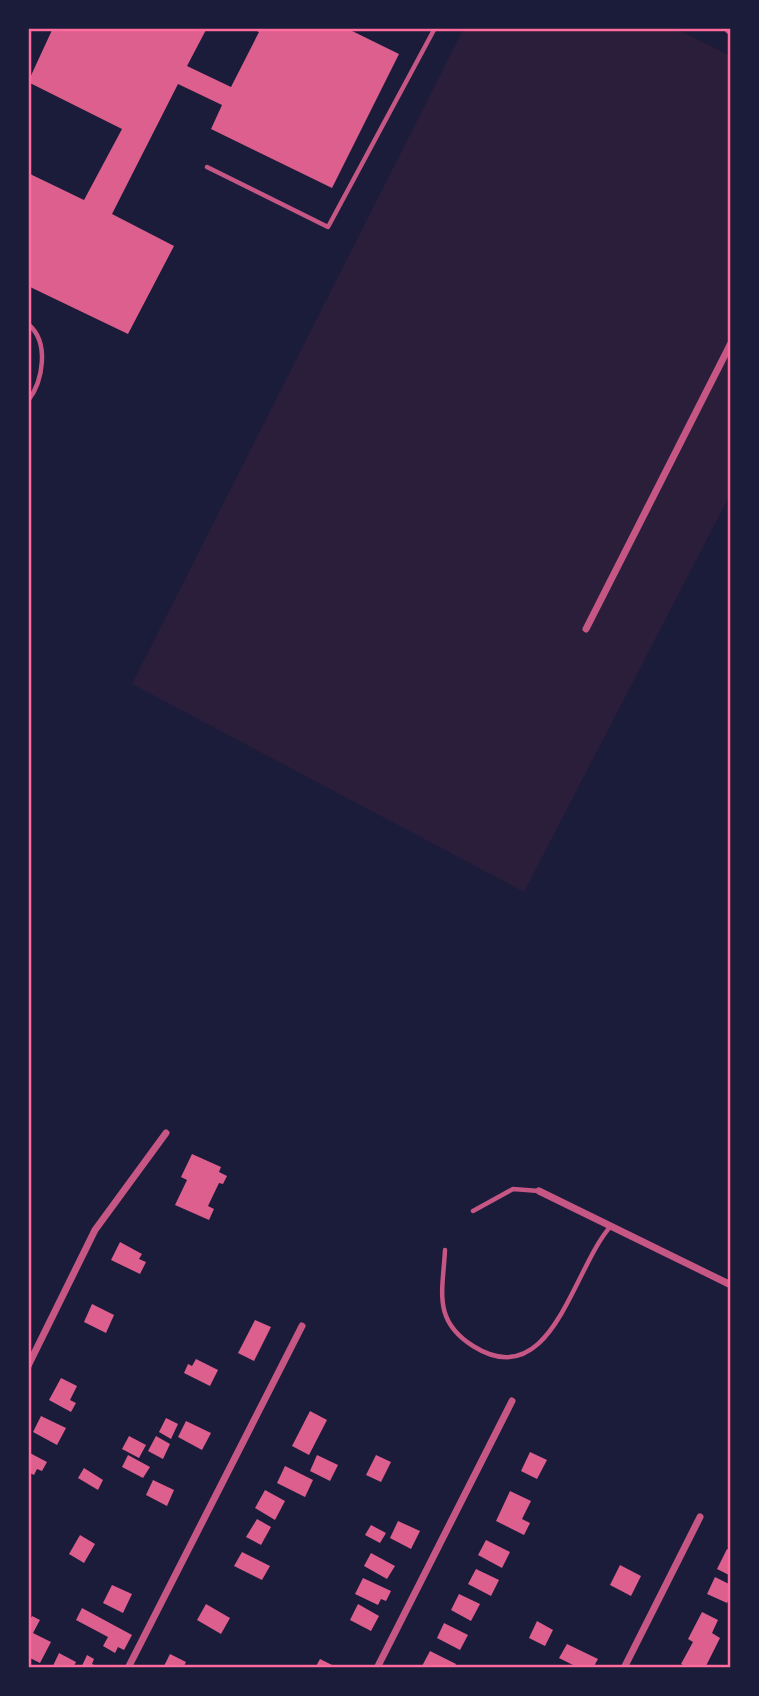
<svg xmlns="http://www.w3.org/2000/svg" width="759" height="1696" font-family="Spectral,serif">
<style>
.green{fill:#2a1e3b}
.building{fill:#dd5f8e}
.lines{fill:none;stroke-linecap:round;stroke-linejoin:round}
.service{stroke:#c65784;stroke-width:4.5}
.minor{stroke:#c65784;stroke-width:7}
.tertiary{stroke:#c65784;stroke-width:12}
.neatline{fill:none;stroke:#ff6b9d;stroke-width:2.5}
</style>
<rect width="100%" height="100%" fill="#1b1b3a"/>
<path class="green" d="M464,28h210l57,28v437l-207,399 -392,-208z"/>
<g class="building">
<path d="M53,28h154l-20,38 44,21 28,-55 -9,-4h96l53,26 -67,134 -121,-59 11,-24 -44,-21 -66,130 62,32 -46,88 -100,-48v-113l56,27 38,-71 -94,-47z"/>
<path d="M192,1154l29,13 -2,5 8,4 -4,8 -4,-1 -11,23 6,3 -5,11 -34,-15 12,-25 -6,-3z"/>
<path d="M120,1242l22,12 -3,5 7,3 -6,12 -29,-14z"/>
<path d="M92,1304l22,11 -8,18 -22,-11z"/>
<path d="M255,1320l16,7 -17,34 -16,-8z"/>
<path d="M196,1359l22,11 -8,16 -26,-13 4,-9 4,2z"/>
<path d="M61,1378l16,8 -7,14 6,3 -5,9 -22,-12z"/>
<path d="M310,1411l17,9 -18,35 -17,-9z"/>
<path d="M41,1416l25,12 -9,17 -24,-13z"/>
<path d="M166,1418l12,6 -7,15 -12,-7z"/>
<path d="M186,1421l25,12 -9,17 -24,-13z"/>
<path d="M129,1436l17,9 -7,13 -17,-9z"/>
<path d="M156,1436l14,8 -7,15 -15,-8z"/>
<path d="M28,1452l19,10 -5,9 -5,-2 -3,6 -6,-3z"/>
<path d="M530,1452l17,8 -10,19 -16,-8z"/>
<path d="M128,1455l22,12 -7,11 -21,-11z"/>
<path d="M317,1455l21,10 -8,16 -20,-10z"/>
<path d="M376,1455l15,7 -10,20 -15,-7z"/>
<path d="M285,1466l28,14 -8,17 -28,-14z"/>
<path d="M84,1468l19,12 -5,10 -20,-12z"/>
<path d="M153,1480l21,10 -7,16 -21,-11z"/>
<path d="M265,1490l20,11 -10,19 -20,-12z"/>
<path d="M510,1491l21,10 -9,18 8,4 -6,12 -28,-14z"/>
<path d="M257,1519l14,8 -10,18 -15,-8z"/>
<path d="M398,1521l22,10 -9,18 -21,-11z"/>
<path d="M371,1525l15,8 -6,10 -15,-8z"/>
<path d="M80,1535l15,9 -11,19 -15,-9z"/>
<path d="M486,1540l24,12 -8,16 -24,-13z"/>
<path d="M727,1549l4,2v25l-14,-7z"/>
<path d="M242,1552l28,14 -8,14 -28,-14z"/>
<path d="M371,1553l24,13 -8,13 -23,-13z"/>
<path d="M620,1565l21,11 -10,20 -21,-11z"/>
<path d="M476,1569l23,11 -8,16 -23,-12z"/>
<path d="M715,1577l16,8v10l-4,8 -20,-9z"/>
<path d="M363,1578l28,13 -5,10 -5,-2 -3,6 -23,-11z"/>
<path d="M112,1585l20,9 -9,19 -20,-10z"/>
<path d="M459,1594l21,10 -9,17 -20,-11z"/>
<path d="M206,1604l24,14 -9,16 -24,-14z"/>
<path d="M358,1604l21,12 -8,15 -21,-11z"/>
<path d="M82,1608l50,27 -8,15 -6,-3 -3,6 -12,-7 5,-9 -32,-17z"/>
<path d="M702,1612l16,8 -6,13 8,5 -15,30h-16l-8,-4 12,-22 -5,-3z"/>
<path d="M32,1616l8,4 -7,13 18,9 -11,21 -12,-6v-20l2,-4 -2,-2v-7z"/>
<path d="M537,1621l16,9 -8,16 -16,-8z"/>
<path d="M444,1623l24,12 -8,15 -23,-12z"/>
<path d="M567,1644l31,15 -5,9h-14l-20,-10z"/>
<path d="M430,1651l26,13 -2,4h-33z"/>
<path d="M59,1653l17,9 -3,6h-21z"/>
<path d="M170,1654l16,8 -3,6h-20z"/>
<path d="M87,1655l7,4 -2,5 8,4h-19z"/>
<path d="M320,1659l18,9h-23z"/>
</g>
<g class="lines">
<g class="service">
<path d="M207,167l121,60 107,-199"/>
<path d="M28,324c22,18 15,57 0,77"/>
<path d="M473,1211l40,-22 26,2"/>
<path d="M445,1250c-2,41 -13,70 28,96 79,50 100,-79 138,-120"/>
</g>
<g class="minor">
<path d="M586,629l145,-286"/>
<path d="M539,1191l192,94"/>
<path d="M28,1366l67,-136 71,-97"/>
<path d="M128,1668l174,-342"/>
<path d="M377,1668l135,-267"/>
<path d="M624,1668l76,-151"/>
</g>
<path class="tertiary" d="M730,28l1,1"/>
</g>
<rect width="759" height="1696" fill="none" stroke="#1b1b3a" stroke-width="60"/>
<rect x="30" y="30" width="699" height="1636" class="neatline"/>
</svg>
